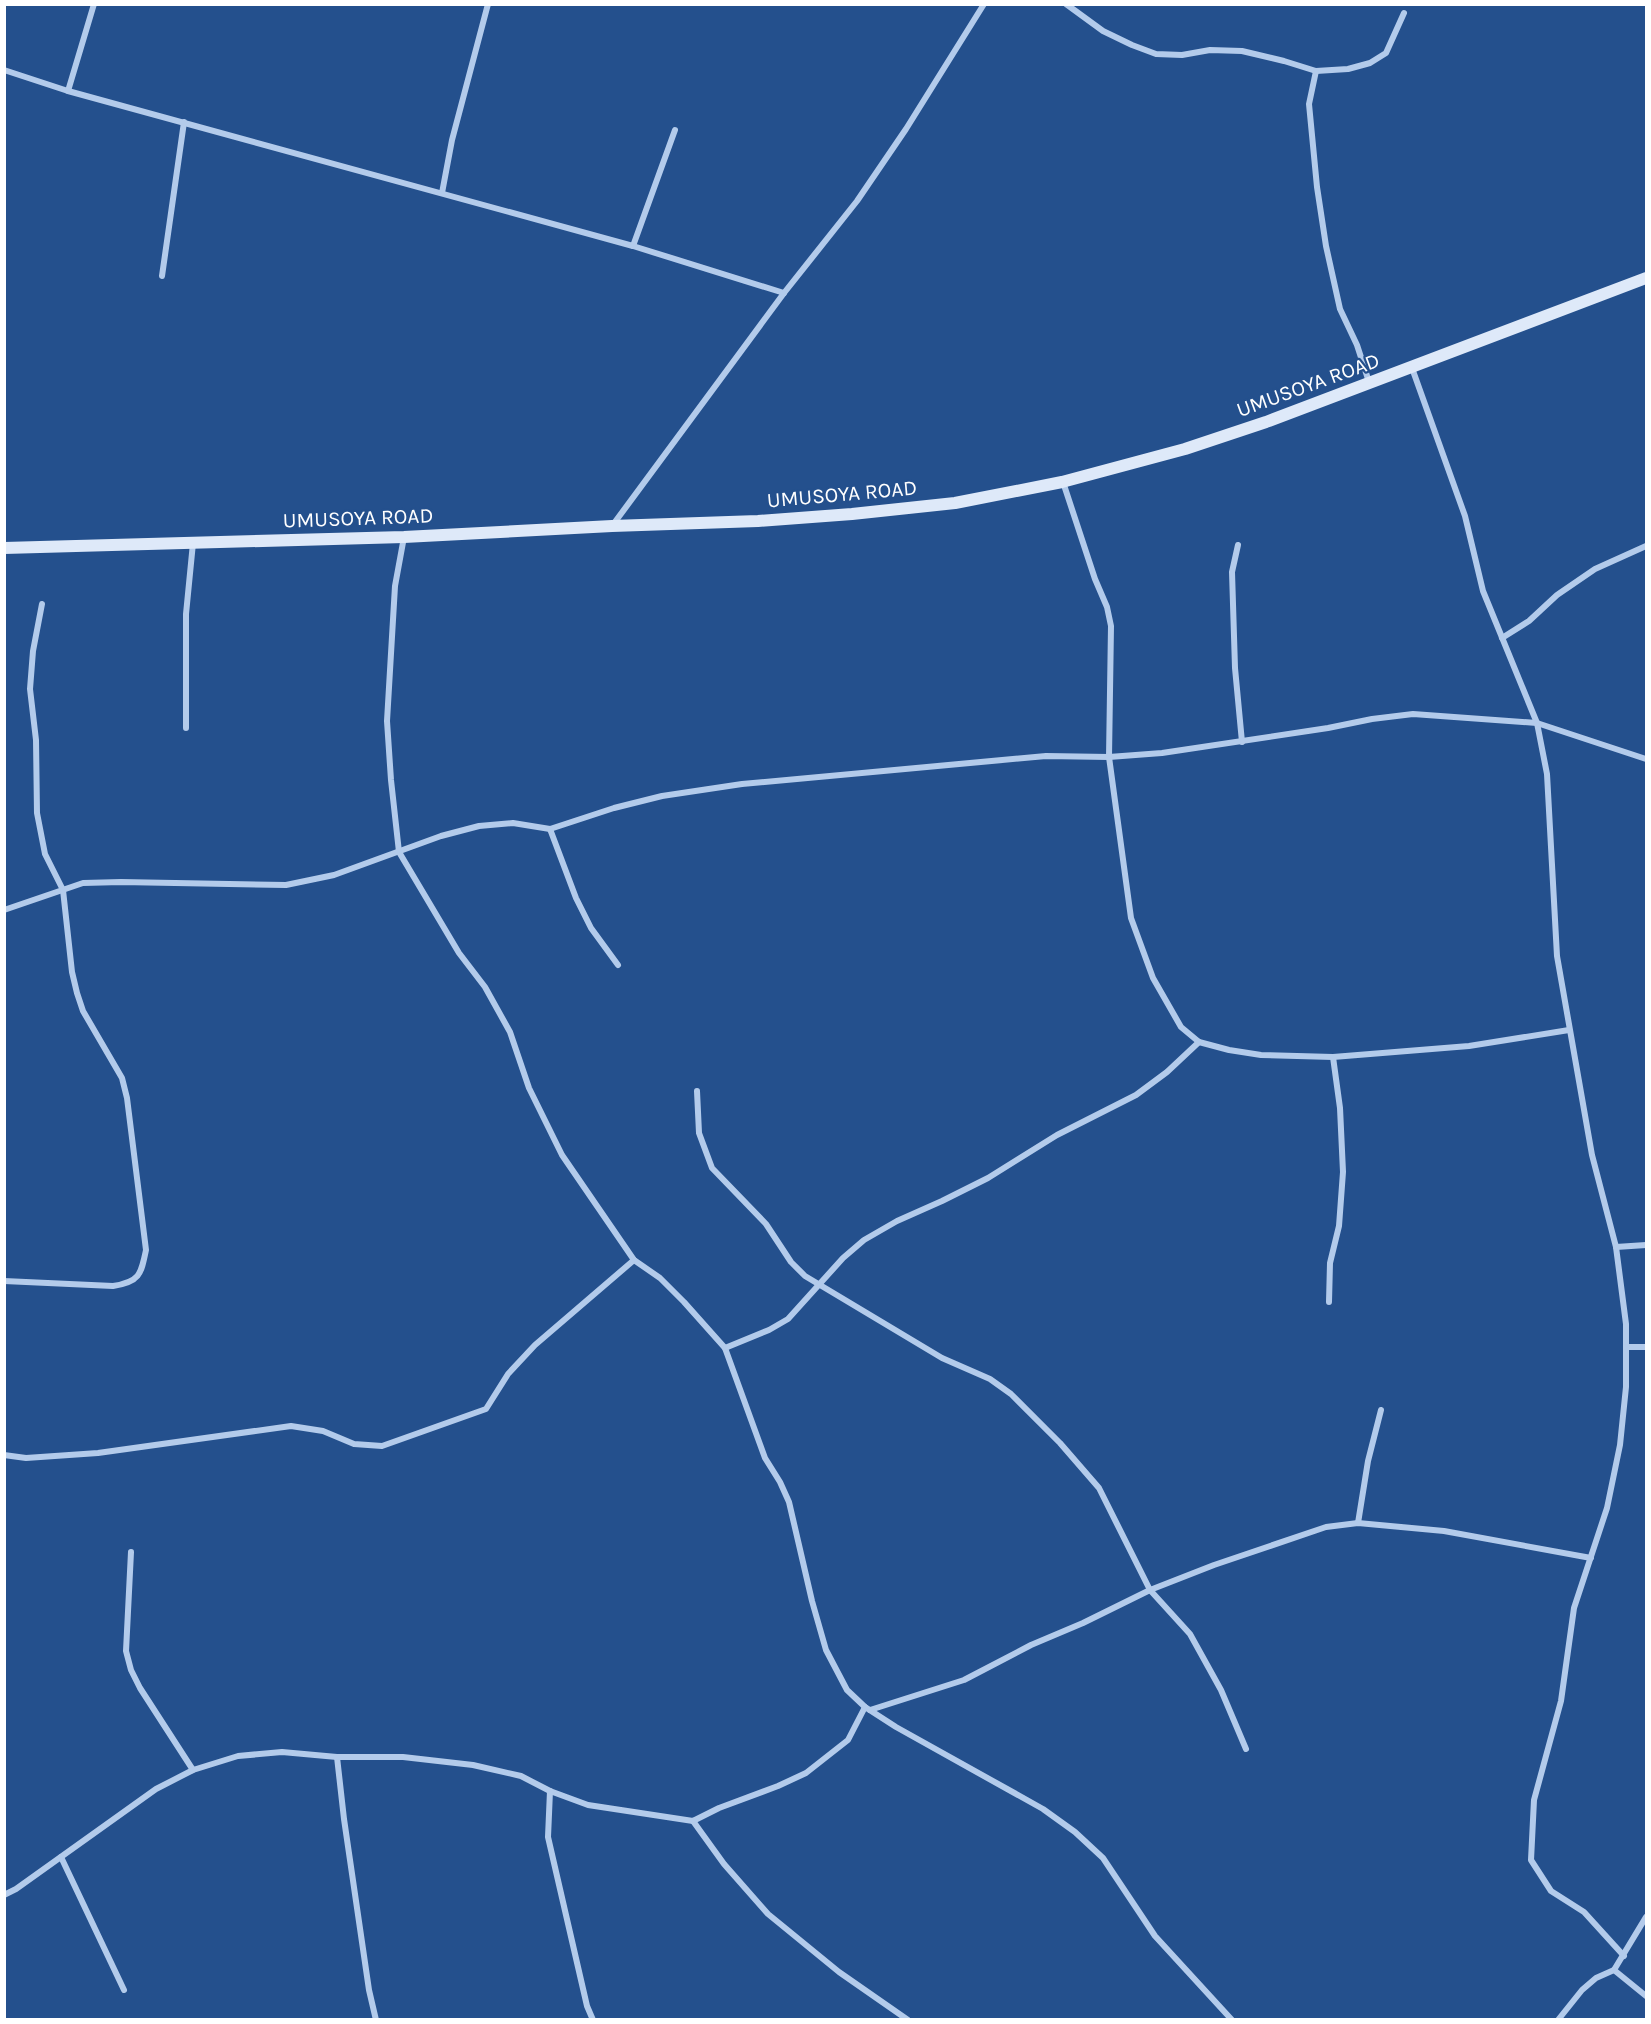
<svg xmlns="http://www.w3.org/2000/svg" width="1651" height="2024" font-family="Karla,sans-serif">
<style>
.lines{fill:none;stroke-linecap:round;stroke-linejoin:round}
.minor{stroke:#b3cbeb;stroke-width:6}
.secondary{stroke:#dee9f9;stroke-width:12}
.labels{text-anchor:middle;stroke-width:4.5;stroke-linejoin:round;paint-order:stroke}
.street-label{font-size:21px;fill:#fff;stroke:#24508d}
</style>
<rect width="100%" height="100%" fill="#24508d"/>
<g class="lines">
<g class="minor">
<path d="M1066,4l37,27 29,14 24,9 26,1 28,-5 32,1 42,10 32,10 32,-2 22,-6 16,-10 18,-40"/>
<path d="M4,70l64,21 565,155 151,47"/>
<path d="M1316,71l-7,33 8,83 9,59 14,63 17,36 12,37"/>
<path d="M68,91l26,-87"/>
<path d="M442,193l10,-53 36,-136"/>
<path d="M633,246l42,-116"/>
<path d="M162,276l22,-154"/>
<path d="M1412,368l53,148 18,75 54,132 10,51 10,182 35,199 24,92 10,77v63l-6,58 -13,63 -33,100 -13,93 -27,99 -3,60 20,31 33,21 40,44"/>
<path d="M1063,482l32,97 12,28 4,19 -2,131 22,161 22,60 28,49 18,15 30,8 32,5 72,2 136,-11 100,-16"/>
<path d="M612,526l172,-233 73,-92 49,-72 78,-125"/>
<path d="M404,537l-9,49 -8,135 4,59 8,72 60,101 26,34 25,45 19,56 33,67 72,105 26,18 24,24 41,46 40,110 15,24 9,20 23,99 14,49 21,40 18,17 31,20 147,82 32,23 28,26 52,78 77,84"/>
<path d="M1238,545l-6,27 3,96 7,74"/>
<path d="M1502,638l27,-17 28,-26 38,-26 51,-23"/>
<path d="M186,728v-114l7,-71"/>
<path d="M550,829l26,69 15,30 27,37"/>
<path d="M4,910l79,-27 38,-1 165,3 48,-10 107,-39 38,-10 34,-3 37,6 64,-21 48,-12 80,-12 304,-28 63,1 53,-4 166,-25 44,-9 41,-5 124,9 109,36"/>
<path d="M697,1091l2,42 13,35 54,56 25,38 14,14 137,82 48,21 21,15 49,49 39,45 51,102 40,44 31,56 25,59"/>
<path d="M1616,1247l30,-2"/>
<path d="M4,1281l109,5c27,-4 28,-12 33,-36l-19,-152 -5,-20 -39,-67 -6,-18 -5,-21 -9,-82 -18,-36 -8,-41 -1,-73 -6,-51 3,-38 9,-47"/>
<path d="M1329,1302l1,-39 9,-37 4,-54 -3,-64 -7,-51"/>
<path d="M1626,1347h20"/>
<path d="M725,1348l44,-18 19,-11 55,-61 21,-18 33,-19 45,-20 46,-23 69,-43 79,-40 31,-23 32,-30"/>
<path d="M4,1455l22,3 72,-5 193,-27 32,5 31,13 28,2 104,-37 22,-35 27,-29 99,-85"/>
<path d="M1358,1523l10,-62 13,-51"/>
<path d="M131,1552l-5,99 5,19 9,18 53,82"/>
<path d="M870,1710l94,-30 67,-35 52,-22 67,-33 64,-25 112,-38 32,-4 86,8 147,27"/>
<path d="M337,1757l7,62 25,171 7,30"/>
<path d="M550,1791l-2,46 39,169 6,14"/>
<path d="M693,1821l31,43 44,50 71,58 69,48"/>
<path d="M61,1857l63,133"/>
<path d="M4,1895l12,-6 140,-100 37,-19 45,-14 44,-4 55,5h66l70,8 48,11 29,15 38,14 105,16 26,-13 59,-22 28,-13 42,-33 17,-33"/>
<path d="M1614,1970l32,26"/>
<path d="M1558,2020l24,-30 14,-12 18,-8 32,-53"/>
</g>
<path class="secondary" d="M4,548l400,-11 208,-11 146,-5 94,-7 103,-11 107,-21 123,-33 81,-27 380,-144"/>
</g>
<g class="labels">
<g class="street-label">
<text transform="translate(1308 385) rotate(-20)" y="7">UMUSOYA ROAD</text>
<text transform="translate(842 494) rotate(-5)" y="7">UMUSOYA ROAD</text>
<text transform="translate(358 518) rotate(-2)" y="7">UMUSOYA ROAD</text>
</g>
</g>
<rect width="1651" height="2024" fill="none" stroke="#ffffff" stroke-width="12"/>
</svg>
